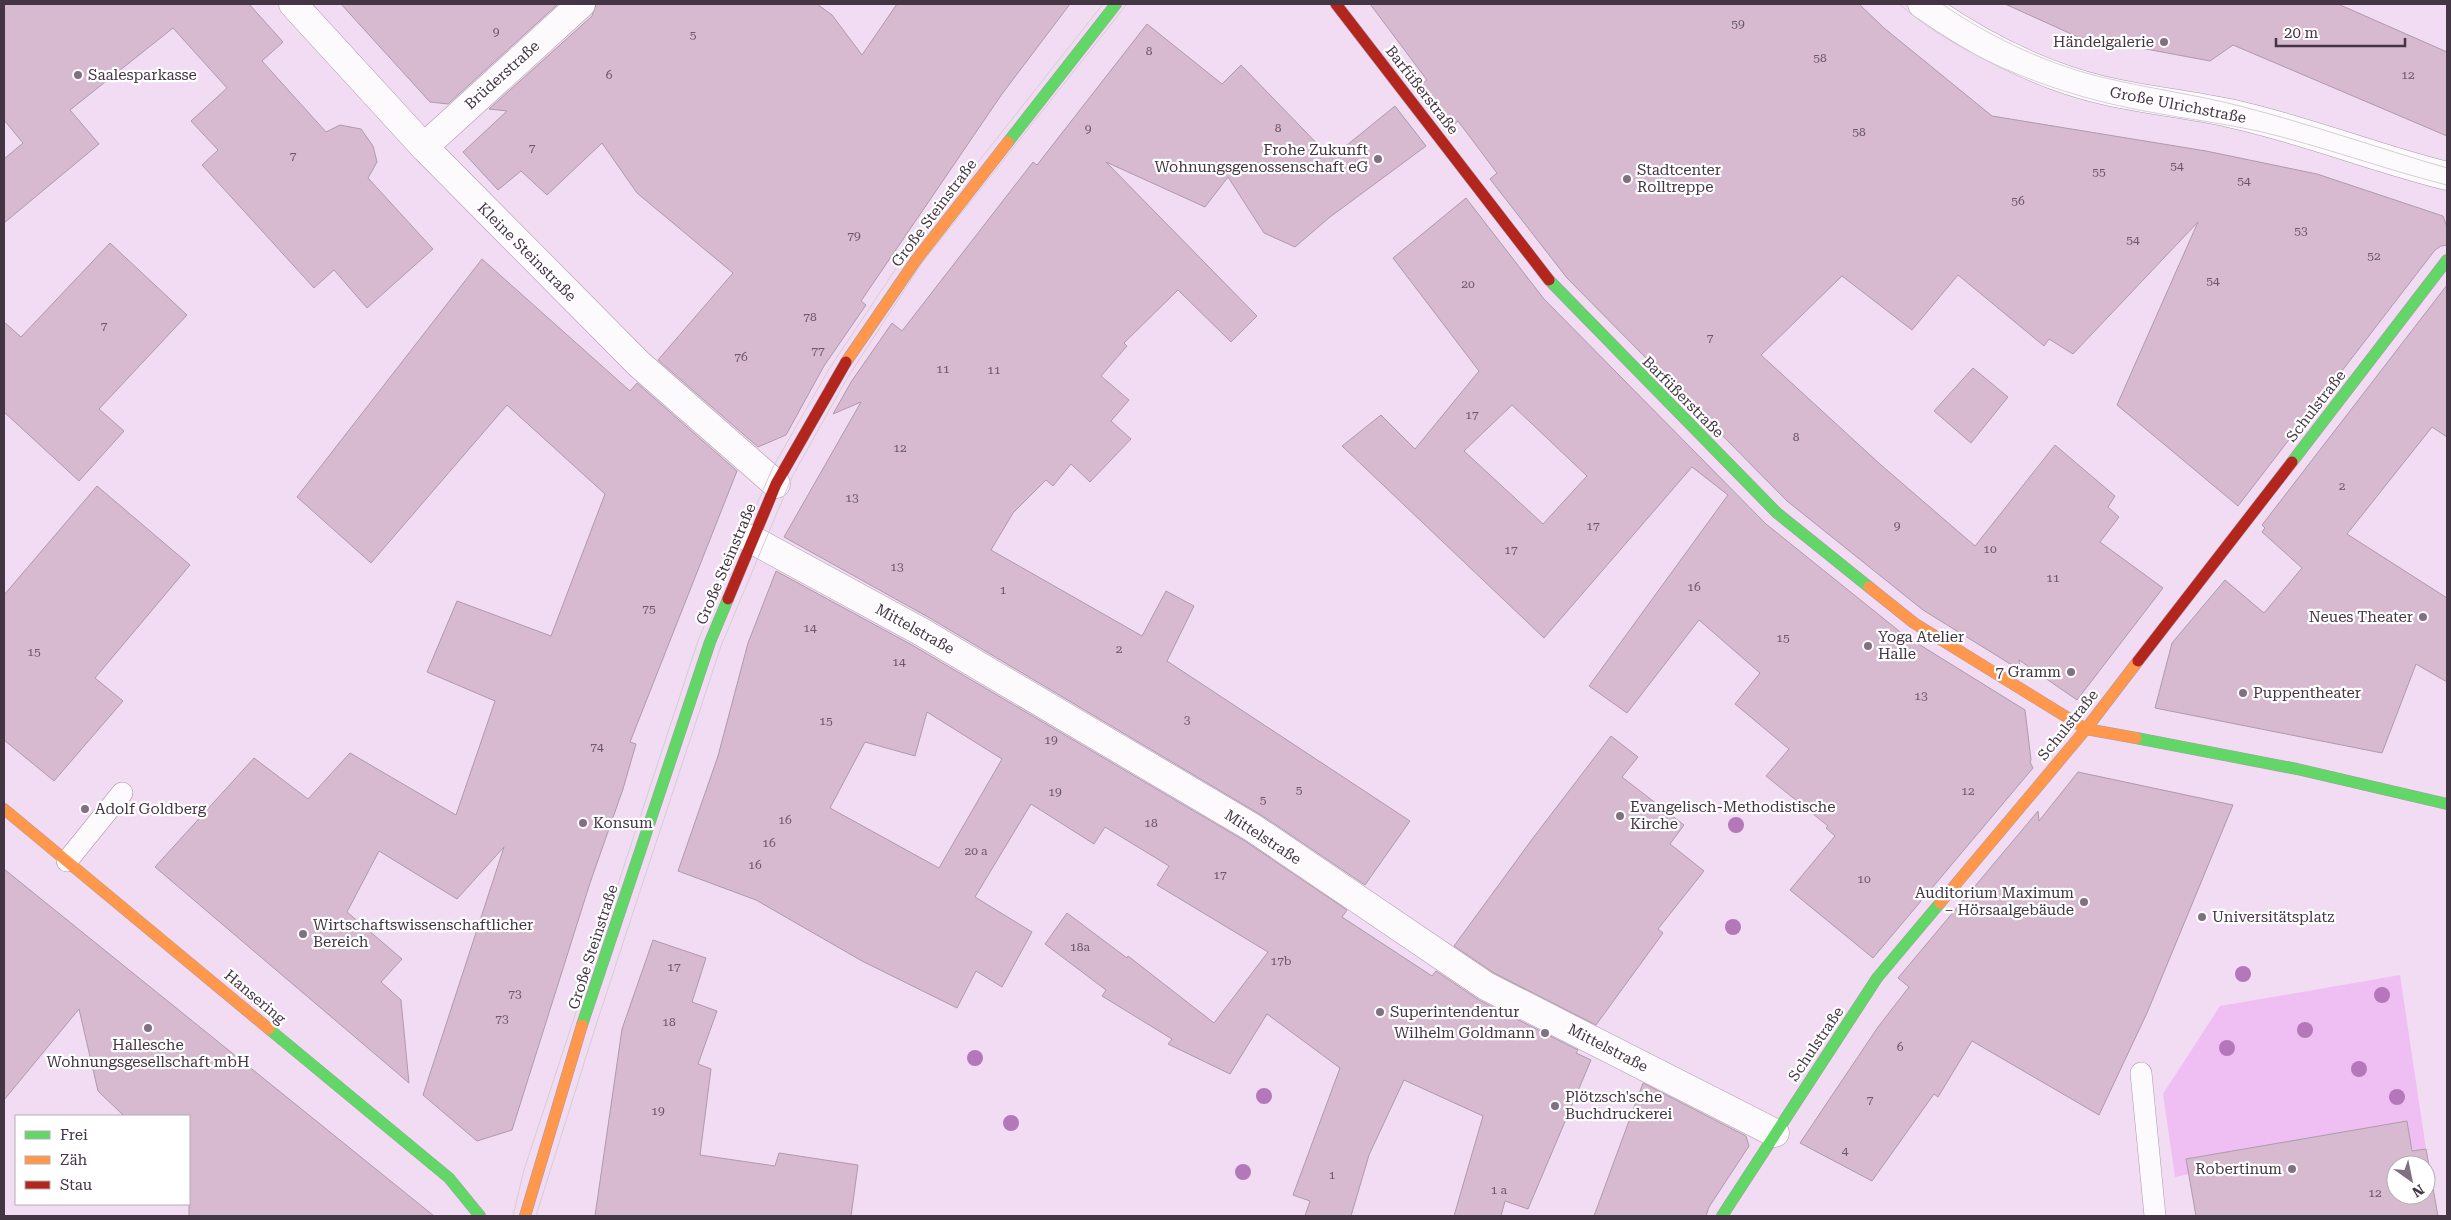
<svg xmlns="http://www.w3.org/2000/svg" width="2451" height="1220" font-family="'Roboto Serif',serif">
<style>
.green{fill:#efbff3}
.building{fill:#d7b9d0;stroke:#ad9baa;fill-rule:evenodd}
.lines{fill:none;stroke-linecap:round;stroke-linejoin:round}
.lane-casing{stroke:#aa99ab;stroke-width:22}
.street-casing{stroke:#aa99ab;stroke-width:29}
.fast-casing{stroke:#aa99ab;stroke-width:12}
.slow-casing{stroke:#aa99ab;stroke-width:12}
.jam-casing{stroke:#aa99ab;stroke-width:12}
.lane{stroke:#fdfafd;stroke-width:21}
.street{stroke:#fdfafd;stroke-width:28}
.fast{stroke:#63d668;stroke-width:11}
.slow{stroke:#ff974d;stroke-width:11}
.jam{stroke:#b3261e;stroke-width:11}
.tram{stroke:#d4ced4;stroke-width:1}
.tree{fill:#b477ba}
.poi-dot{fill:#816f82;stroke:#fff;stroke-width:2}
.labels{text-anchor:middle;stroke-width:4.5;stroke-linejoin:round;paint-order:stroke}
.number-label{font-size:12px;fill:#695668}
.poi-label{font-size:15px;fill:#443545;stroke:#fff;text-anchor:start}
.street-label{font-size:15px;fill:#443545;stroke:#fff}
</style>
<rect width="100%" height="100%" fill="#f2dcf3"/>
<path class="green" d="M2400,975l26,174 -14,2 -6,-30 -219,38 2,15 -14,3 -12,-83 57,-88z"/>
<g class="building">
<path d="M4,4h245l34,38 -21,19 64,71 14,-7 21,4 12,17 4,16 -9,16 65,71 -66,59 -33,-38 -20,18 -112,-123 16,-15 -27,-29 36,-33 -54,-60 -103,82 29,34 -95,79v-64l19,-16 -19,-23z"/>
<path d="M341,4h217l-110,100 -18,-2z"/>
<path d="M596,4h221l15,11 30,40 35,-51h173l-68,90 -141,207 5,4 -42,61 -38,69 -28,12 -100,-87 75,-87 -96,-80 -35,-50 -55,52 -26,-24 -23,19 -35,-38 44,-41 -18,-2 103,-93z"/>
<path d="M1370,4h489l25,24 108,88 214,35 111,23 126,42 4,11v18l-6,1 -6,4 -197,256 -121,-101 81,-183 -125,132 -24,-15 -5,7 -86,-71 -46,55 -70,-54 -81,79 120,110 94,81 80,-101 60,51 -7,11 11,10 -19,25 63,46 -86,112 -58,-40 1,10 -97,-60 -136,-109 -220,-223 -77,-99 7,-6 -39,-52 -7,6 -32,-41 8,-6z"/>
<path d="M2005,4h333l109,48v84l-214,-91 -23,16 -80,-15 -52,-9z"/>
<path d="M1147,24l75,60 19,-19 90,93 64,-52 31,40 -96,71 -35,30 -31,-14 -36,-56 -23,30 -99,-45 151,154 -26,26 -53,-52 -54,53 3,3 -26,30 28,24 -18,21 20,18 -41,43 -19,-18 -18,22 -7,-6 -33,33 -22,37 151,86 24,-45 28,15 -27,55 243,160 -45,64 -104,-70 -333,-198 -144,-80 77,-135 -28,12 18,-32 41,-59 10,8 131,-169 4,3z"/>
<path d="M1466,198l78,101 222,225 138,111 121,75 6,50 -1,2 3,6 -160,190 -83,-68 45,-54 -9,-8 2,-2 -62,-50 23,-27 -54,-45 25,-31 -61,-53 -72,93 -38,-27 139,-191 -36,-28 -148,171 -202,-192 39,-31 34,34 64,-78 -86,-113zM1512,405l75,71 -44,48 -79,-73z"/>
<path d="M110,243l77,72 -88,94 25,22 -45,50 -75,-69v-90l17,15z"/>
<path d="M482,259l148,132 7,-8 100,88 -107,271 6,2 -13,45 -33,94 -78,247 -35,11 -54,-46 81,-248 -47,52 -78,-48 -32,61 55,47 -21,23 20,18 8,83 -254,-216 99,-109 54,41 42,-46 106,62 39,-114 -68,-29 30,-71 94,35 54,-142 -98,-89 -136,158 -74,-66z"/>
<path d="M2447,285v152l-15,-10 -85,107 100,64v84l-31,-18 -34,89 -227,-45 17,-65 53,-63 39,33 38,-45 -40,-36 3,-4 -3,-3z"/>
<path d="M1973,368l35,29 -37,46 -37,-32z"/>
<path d="M97,486l93,79 -95,113 28,23 -69,80 -50,-41v-145z"/>
<path d="M776,571l136,74 333,196 102,69 -5,7 90,59 4,-5 43,29 99,50 -2,3 15,7 -63,149 -23,-8 -4,15h-47l29,-100 -79,-36 -35,75 -18,61h-46l5,-15 -17,-6 47,-127 -73,-54 -37,60 -62,-30 4,-5 -70,-43 4,-6 -61,-46 22,-31 60,45 1,-2 86,67 54,-71 -111,-67 12,-19 -64,-39 -11,17 -63,-40 -56,93 57,35 -30,55 -26,-16 -19,37 -95,-47 -106,-61 -78,-29 40,-115 30,-113zM927,712l75,47 -63,109 -109,-60 35,-66 50,14z"/>
<path d="M1611,736l27,21 -16,20 62,48 -14,19 34,27 -46,58 5,4 -67,92 -102,-52 -40,-27 79,-108z"/>
<path d="M2078,772l155,33 -86,208 -48,102 -127,-74 -34,56 -4,-3 -62,87 -72,-38 78,-116 31,-40 -11,-9 140,-167 1,10z"/>
<path d="M4,869l430,347h-245v-100h-65l-26,-25 -19,-82 -75,91z"/>
<path d="M653,940l53,18 -14,44 25,9 -19,53 13,5 -11,86 75,11 4,-13 79,12 -7,51h-256l27,-187z"/>
<path d="M1643,1083l103,53 3,10 -40,61 -3,9h-112z"/>
<path d="M2407,1121l5,30 14,-2 12,67h-242l-10,-57zM2396,1165h30v30h-30z"/>
</g>
<g class="lines">
<defs>
<g id="lane">
<path d="M67,861l55,-68"/>
<path d="M2141,1073l14,143"/>
</g>
<g id="street">
<path d="M293,4l131,143 215,217 137,120"/>
<path d="M1922,4c54,38 114,70 180,86 42,10 85,14 127,23 74,16 145,45 218,63"/>
<path d="M424,147l157,-143"/>
<path d="M751,539l169,92 333,197 233,158 289,147"/>
</g>
<g id="fast">
<path d="M1008,142l108,-138"/>
<path d="M1549,280l228,233 92,74"/>
<path d="M2292,462l155,-202"/>
<path d="M2136,738l161,31 150,35"/>
<path d="M582,1025l128,-383 18,-43"/>
<path d="M269,1029l180,149 31,38"/>
<path d="M1722,1216l155,-238 63,-75"/>
</g>
<g id="slow">
<path d="M846,362l70,-102 92,-118"/>
<path d="M1869,587l45,36 172,106 50,9"/>
<path d="M4,809l265,220"/>
<path d="M1940,903l146,-174 52,-68"/>
<path d="M525,1216l57,-191"/>
</g>
<g id="jam">
<path d="M1336,4l213,276"/>
<path d="M728,599l48,-115 70,-122"/>
<path d="M2138,661l154,-199"/>
</g>
</defs>
<use href="#lane" class="lane-casing"/>
<use href="#street" class="street-casing"/>
<use href="#fast" class="fast-casing"/>
<use href="#slow" class="slow-casing"/>
<use href="#jam" class="jam-casing"/>
<use href="#lane" class="lane"/>
<use href="#street" class="street"/>
<use href="#fast" class="fast"/>
<use href="#slow" class="slow"/>
<use href="#jam" class="jam"/>
<g class="tram">
<path d="M1899,4c67,58 165,93 251,108 36,7 72,11 108,19 64,15 125,38 189,54"/>
<path d="M1942,4c50,34 108,62 168,75 43,10 87,16 130,27 70,18 138,42 207,62"/>
<path d="M513,1216l11,-46 175,-532 74,-171 56,-98 78,-117 196,-248"/>
<path d="M536,1216l61,-194 124,-376 71,-169 54,-97 76,-117 205,-259"/>
</g>
</g>
<g class="tree">
<circle cx="1736" cy="825" r="8"/>
<circle cx="1733" cy="927" r="8"/>
<circle cx="2243" cy="974" r="8"/>
<circle cx="2382" cy="995" r="8"/>
<circle cx="2305" cy="1030" r="8"/>
<circle cx="2227" cy="1048" r="8"/>
<circle cx="975" cy="1058" r="8"/>
<circle cx="2359" cy="1069" r="8"/>
<circle cx="1264" cy="1096" r="8"/>
<circle cx="2397" cy="1097" r="8"/>
<circle cx="1011" cy="1123" r="8"/>
<circle cx="1243" cy="1172" r="8"/>
</g>
<g class="poi-dot">
<circle cx="2164" cy="42" r="5"/>
<circle cx="78" cy="75" r="5"/>
<circle cx="1378" cy="159" r="5"/>
<circle cx="1627" cy="179" r="5"/>
<circle cx="2423" cy="617" r="5"/>
<circle cx="1868" cy="646" r="5"/>
<circle cx="2071" cy="672" r="5"/>
<circle cx="2243" cy="693" r="5"/>
<circle cx="85" cy="809" r="5"/>
<circle cx="1620" cy="816" r="5"/>
<circle cx="583" cy="823" r="5"/>
<circle cx="2084" cy="902" r="5"/>
<circle cx="2202" cy="917" r="5"/>
<circle cx="303" cy="934" r="5"/>
<circle cx="1380" cy="1012" r="5"/>
<circle cx="148" cy="1028" r="5"/>
<circle cx="1545" cy="1033" r="5"/>
<circle cx="1555" cy="1106" r="5"/>
<circle cx="2292" cy="1169" r="5"/>
</g>
<g class="labels">
<g class="number-label">
<text x="1738" y="28">59</text>
<text x="496" y="36">9</text>
<text x="693" y="39">5</text>
<text x="1149" y="55">8</text>
<text x="1820" y="62">58</text>
<text x="609" y="79">6</text>
<text x="2408" y="79">12</text>
<text x="1278" y="132">8</text>
<text x="1088" y="133">9</text>
<text x="1859" y="136">58</text>
<text x="532" y="152">7</text>
<text x="293" y="160">7</text>
<text x="2177" y="170">54</text>
<text x="2099" y="176">55</text>
<text x="2244" y="185">54</text>
<text x="2018" y="205">56</text>
<text x="2301" y="235">53</text>
<text x="854" y="240">79</text>
<text x="2133" y="244">54</text>
<text x="2374" y="260">52</text>
<text x="2213" y="285">54</text>
<text x="1468" y="288">20</text>
<text x="810" y="321">78</text>
<text x="104" y="330">7</text>
<text x="1710" y="342">7</text>
<text x="818" y="355">77</text>
<text x="741" y="361">76</text>
<text x="943" y="373">11</text>
<text x="994" y="374">11</text>
<text x="1472" y="419">17</text>
<text x="1796" y="441">8</text>
<text x="900" y="452">12</text>
<text x="2342" y="490">2</text>
<text x="852" y="502">13</text>
<text x="1593" y="530">17</text>
<text x="1897" y="530">9</text>
<text x="1990" y="553">10</text>
<text x="1511" y="554">17</text>
<text x="897" y="571">13</text>
<text x="2053" y="582">11</text>
<text x="1694" y="591">16</text>
<text x="1003" y="594">1</text>
<text x="649" y="613">75</text>
<text x="810" y="632">14</text>
<text x="1783" y="642">15</text>
<text x="1119" y="653">2</text>
<text x="34" y="656">15</text>
<text x="899" y="666">14</text>
<text x="1921" y="700">13</text>
<text x="1187" y="724">3</text>
<text x="826" y="725">15</text>
<text x="1051" y="744">19</text>
<text x="597" y="751">74</text>
<text x="1299" y="794">5</text>
<text x="1968" y="795">12</text>
<text x="1055" y="796">19</text>
<text x="1263" y="804">5</text>
<text x="785" y="824">16</text>
<text x="1151" y="827">18</text>
<text x="769" y="847">16</text>
<text x="976" y="855">20 a</text>
<text x="755" y="869">16</text>
<text x="1220" y="879">17</text>
<text x="1864" y="883">10</text>
<text x="1080" y="951">18a</text>
<text x="1281" y="965">17b</text>
<text x="674" y="971">17</text>
<text x="515" y="998">73</text>
<text x="502" y="1023">73</text>
<text x="669" y="1026">18</text>
<text x="1900" y="1051">6</text>
<text x="1870" y="1104">7</text>
<text x="658" y="1115">19</text>
<text x="1845" y="1155">4</text>
<text x="1332" y="1179">1</text>
<text x="1499" y="1194">1 a</text>
<text x="2375" y="1197">12</text>
</g>
<g class="poi-label">
<text x="2154" y="47" text-anchor="end">Händelgalerie</text>
<text x="88" y="80">Saalesparkasse</text>
<text x="1368" y="155" text-anchor="end">Frohe Zukunft<tspan x="1368" dy="17">Wohnungsgenossenschaft eG</tspan></text>
<text x="1637" y="175">Stadtcenter<tspan x="1637" dy="17">Rolltreppe</tspan></text>
<text x="2413" y="622" text-anchor="end">Neues Theater</text>
<text x="1878" y="642">Yoga Atelier<tspan x="1878" dy="17">Halle</tspan></text>
<text x="2061" y="677" text-anchor="end">7 Gramm</text>
<text x="2253" y="698">Puppentheater</text>
<text x="1630" y="812">Evangelisch-Methodistische<tspan x="1630" dy="17">Kirche</tspan></text>
<text x="95" y="814">Adolf Goldberg</text>
<text x="593" y="828">Konsum</text>
<text x="2074" y="898" text-anchor="end">Auditorium Maximum<tspan x="2074" dy="17">– Hörsaalgebäude</tspan></text>
<text x="2212" y="922">Universitätsplatz</text>
<text x="313" y="930">Wirtschaftswissenschaftlicher<tspan x="313" dy="17">Bereich</tspan></text>
<text x="1390" y="1017">Superintendentur</text>
<text x="1535" y="1038" text-anchor="end">Wilhelm Goldmann</text>
<text x="148" y="1050" text-anchor="middle">Hallesche<tspan x="148" dy="17">Wohnungsgesellschaft mbH</tspan></text>
<text x="1565" y="1102">Plötzsch'sche<tspan x="1565" dy="17">Buchdruckerei</tspan></text>
<text x="2282" y="1174" text-anchor="end">Robertinum</text>
</g>
<g class="street-label">
<text transform="translate(502 75) rotate(-42)" y="5">Brüderstraße</text>
<text transform="translate(1422 90) rotate(52)" y="5">Barfüßerstraße</text>
<text transform="translate(2178 105) rotate(11)" y="5">Große Ulrichstraße</text>
<text transform="translate(934 213) rotate(-53)" y="5">Große Steinstraße</text>
<text transform="translate(527 252) rotate(45)" y="5">Kleine Steinstraße</text>
<text transform="translate(1683 397) rotate(45)" y="5">Barfüßerstraße</text>
<text transform="translate(2316 406) rotate(-52)" y="5">Schulstraße</text>
<text transform="translate(726 564) rotate(-67)" y="5">Große Steinstraße</text>
<text transform="translate(915 629) rotate(29)" y="5">Mittelstraße</text>
<text transform="translate(2068 725) rotate(-51)" y="5">Schulstraße</text>
<text transform="translate(1263 837) rotate(33)" y="5">Mittelstraße</text>
<text transform="translate(593 947) rotate(-72)" y="5">Große Steinstraße</text>
<text transform="translate(255 997) rotate(40)" y="5">Hansering</text>
<text transform="translate(1816 1044) rotate(-56)" y="5">Schulstraße</text>
<text transform="translate(1608 1048) rotate(27)" y="5">Mittelstraße</text>
</g>
</g>
<rect width="2451" height="1220" fill="none" stroke="#443545" stroke-width="10"/>
<rect x="15" y="1115" width="175" height="90" fill="#ffffff" stroke="#b4aeb5"/>
<rect x="25" y="1131" width="25" height="8" fill="#63d668" stroke="#b4aeb5"/>
<text x="60" y="1140" font-size="15" fill="#443545">Frei</text>
<rect x="25" y="1156" width="25" height="8" fill="#ff974d" stroke="#b4aeb5"/>
<text x="60" y="1165" font-size="15" fill="#443545">Zäh</text>
<rect x="25" y="1181" width="25" height="8" fill="#b3261e" stroke="#b4aeb5"/>
<text x="60" y="1190" font-size="15" fill="#443545">Stau</text>
<g transform="translate(2411 1180) rotate(147)"><circle r="24" fill="#ffffff" stroke="#b4aeb5"/>
<path d="M0-4L9 19L0 12L-9 19Z" fill="#816f82"/>
<text y="-8" font-size="14" font-weight="bold" text-anchor="middle" fill="#443545">N</text>
</g>
<path d="M2276 38v8h129v-8" fill="none" stroke="#443545" stroke-width="2.5"/>
<text x="2284" y="38" font-size="15" fill="#443545" stroke="#ffffff" stroke-width="4" paint-order="stroke">20 m</text>
</svg>
